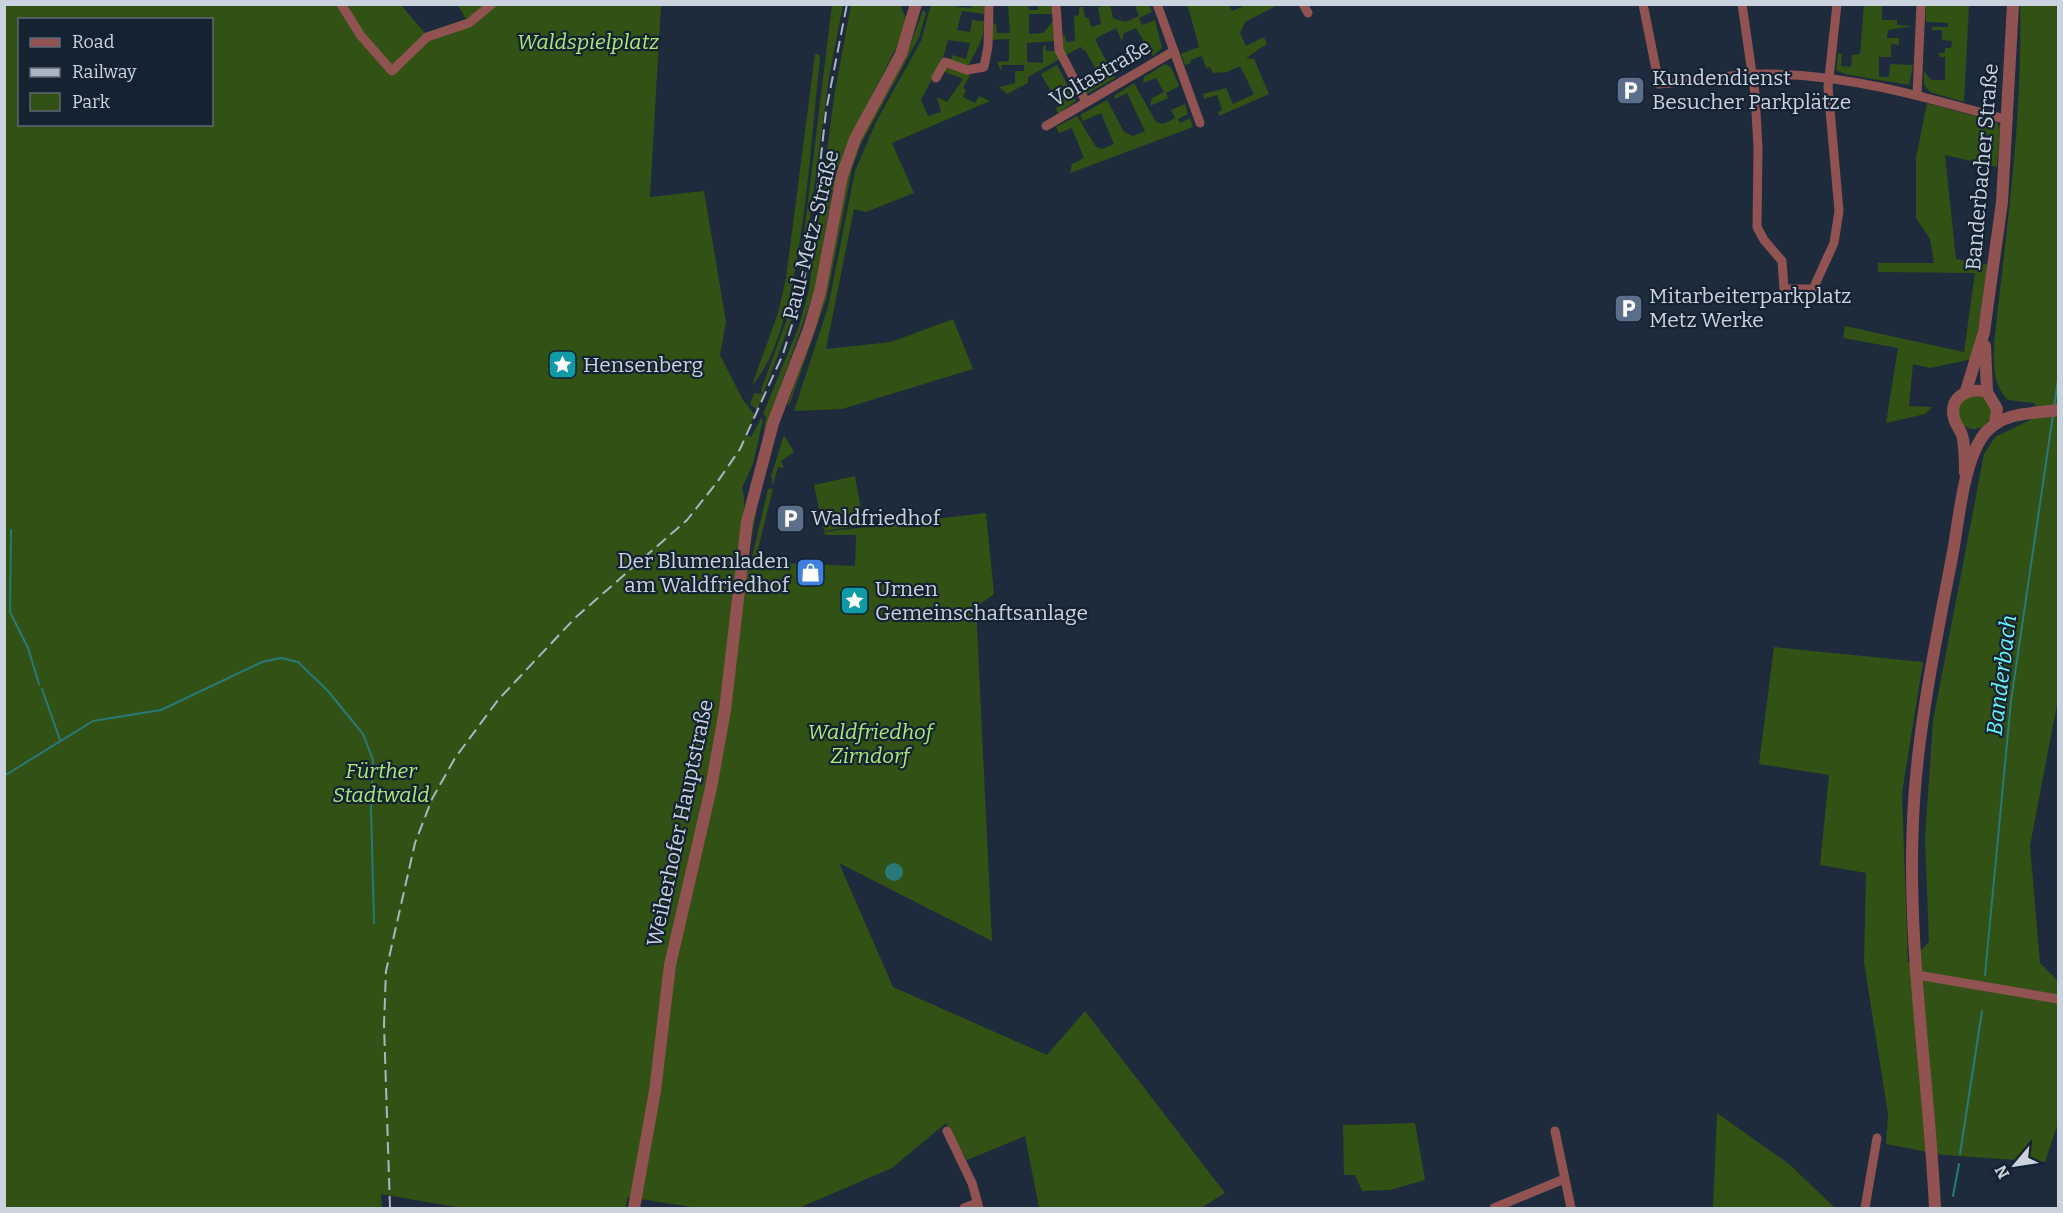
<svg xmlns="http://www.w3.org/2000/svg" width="2063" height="1213" font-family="Bitter,serif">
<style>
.green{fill:#315214;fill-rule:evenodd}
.water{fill:#2a797a}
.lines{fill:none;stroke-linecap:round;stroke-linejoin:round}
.stream{stroke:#2a797a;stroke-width:2}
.minor{stroke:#915352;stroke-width:9}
.tertiary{stroke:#915352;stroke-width:12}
.rail{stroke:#acb5c2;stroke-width:2;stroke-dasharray:12 6;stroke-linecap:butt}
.labels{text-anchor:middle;stroke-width:4.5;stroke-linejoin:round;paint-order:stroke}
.park-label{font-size:21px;font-style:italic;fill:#abe97b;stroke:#142232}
.street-label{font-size:21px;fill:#cad3de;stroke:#142232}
.poi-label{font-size:21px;fill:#cad3de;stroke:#142232;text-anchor:start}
.water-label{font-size:22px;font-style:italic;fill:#66f7f9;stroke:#142232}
</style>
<rect width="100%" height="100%" fill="#1d2b3d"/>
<g class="green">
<path d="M5,5h396l24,28 41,-14 -8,-14h203l-11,192 54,-6 22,131 -6,33 23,45 12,15 -10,20 6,2 10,-19 2,2 -10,44 -11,24c6,17 -2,50 -7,72l9,1 7,-39 6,-13 -10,52h4l17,-72 5,-1 -18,74 100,4 1,-31h-30l-3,-3 163,-19 8,81 -18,13 16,334 -153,-78 54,124 154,68 38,-44 140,182 -24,15h-162l-14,-72 -58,24 -21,-37 -54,45 -91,39 -104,1 -69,-11 -3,11h-164l-80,-14 1,14h-377zM20,20h192v104h-192z"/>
<path d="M832,5h11l-14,72 -27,199 -10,42 -35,92 -7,-6 4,-11 8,1 -1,-4 26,-71 12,-44z"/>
<path d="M851,5h49l6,13 -10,30 -48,94 -16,51 -17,97 -52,145 3,-18 -3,-3 36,-88 10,-37 25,-192z"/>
<path d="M931,5h26v2l14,1 1,-3h12v9l-22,-3 -5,19 13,2 2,-12 12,1c0,22 -8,27 -16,46l-17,-6 1,-6 14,4 4,-16 -22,-3 -5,18 -22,42 7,16 13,-4 -4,-15 10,5 16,-23 -21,-8 2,-4h6l20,8 -7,13 3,2 -3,7 12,6 4,-7 11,5 -98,42 22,50 -48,19 -12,-3 -28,140 65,-7 62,-23 20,50 -131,40 -48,2 34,-104 27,-136 21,-49 45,-81z"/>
<path d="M1008,5h20l1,5h9v-5h15v9h-24v20l14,-1 10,-12 2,20 -28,2v19l16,1v-17h3v5h11l3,8 -32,18v6l-21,11 -8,-7 16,-4v-12h9v-6h-22l-1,6 -4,-9 12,-1v-22l-18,1 1,-16 4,-1 1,10h13z"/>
<path d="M1110,5l3,13 12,4 14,-6 -4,-11h14l3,7 -13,6 3,7 13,-5 7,28 -9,8 -17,-28 -12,5 -2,8 -6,-13 -21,11 20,39 -28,16 -5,-7 6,-3 2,3 12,-7 -17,-30 -2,1 -2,-4 -17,9 -6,-20 7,-1 1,7 9,-1 -1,-25 5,-1v-8h4l2,11h4l2,9 10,-3 -3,-17z"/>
<path d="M1180,5h49l3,6 14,-6h32l-33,17 -5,11 6,13 18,-9 3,7 -21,14 8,1 15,35 -50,22 -1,-4 4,-2 -5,-15 -13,4 -1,-5 23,-6 7,16 21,-10 -14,-28 -13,6 -14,1 -3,-6 -4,1 -4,-12 -12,4 1,3 -6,2 -4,-11 18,-7 -11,-40z"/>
<path d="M1864,5h18v15h15v5l16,1 -25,4 -1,8h12v7l-8,-1v13h-12v20h10l1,-13 23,1 -4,20 -65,-11 -8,-4 2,-17 4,1 -1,12 10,1 1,-12 8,-1z"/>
<path d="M1926,5h43l-5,97 -34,-10 -6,-7v-14l7,9h14v-23h-6v-4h6v-5h6l1,-7 -10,-1v-10h-11l2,-3h15v-4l-22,-1z"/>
<path d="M2020,5h38v694l-28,147 10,117 18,18v142l-13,39 -101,-7 -58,-11 2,-30 -24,-152 2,-89 -46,-8 9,-90 -70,-11 15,-117 149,15 -21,131 6,170 21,-21 -4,-104 8,-117 51,-267 11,-17 41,-20 -1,-14 -27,-3c-16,-17 -14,-34 -14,-56 12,-113 29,-225 26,-339z"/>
<path d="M923,10l3,3 -7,24 -58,107 -9,25 -25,128 -38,109 -1,-3 28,-79 29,-143 12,-36 47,-84z"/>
<path d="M815,54h4l1,6c-10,77 -17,272 -68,325l26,-72 8,-35z"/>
<path d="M1165,64l6,3 8,19 -13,7 2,5 -18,8 2,-8 12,-6 -8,-14 -13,5 1,-6z"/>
<path d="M1057,65l19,36 -18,13 -2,-6 3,-2 -18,-32z"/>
<path d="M1134,83l22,39 7,2 12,-6 -4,-8 14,-6 3,10 -10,5 2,4 10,-5 3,9 -123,46 2,-9 12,-6 -12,-30 -13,5 -3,-6 21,-11 19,31 6,2 12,-5 -13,-31 -18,8 -3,-6 27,-15 17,32 9,4 12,-5 -18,-38 -12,6 -1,-3z"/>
<path d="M1927,103l70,19 3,6 -3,39 -52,-12 11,104 33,6 -16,94 -43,9 -17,-4 -4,42 23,1 -7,7 -39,9 12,-75 -55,-10 2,-12 119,26 11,-79 -97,-1v-9h56l-4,-24 -14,-21v-60z"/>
<circle cx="1974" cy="412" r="17"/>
<path d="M784,435l10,17 -13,9 3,7 -6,-1 -5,18 -2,-9z"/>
<path d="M855,476l9,49 -40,6 -10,-46z"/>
<path d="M1717,1113l72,51 46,44h-122z"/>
<path d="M1415,1123l10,57 -35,10 -28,1 -7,-16h-11l-1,-50z"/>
</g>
<circle class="water" cx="894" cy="872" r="9"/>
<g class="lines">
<g class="stream">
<path d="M2054,407l4,-27"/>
<path d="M11,530l-1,82 18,36 11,36"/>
<path d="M42,689l18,51"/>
<path d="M4,776l89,-55 68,-11 101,-48 19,-4 17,4 30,29 35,43 10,26 -2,47 3,116"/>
<path d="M1985,975l26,-274 42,-286"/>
<path d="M1960,1154l22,-143"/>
<path d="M1953,1196l6,-32"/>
</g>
<g class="minor">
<path d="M341,4l20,32 31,35 35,-34 42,-14 23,-19"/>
<path d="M1056,4l3,46 27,52"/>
<path d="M1157,4l43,119"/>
<path d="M1303,4l5,9"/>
<path d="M1643,4l16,80c35,-3 71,-10 106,-10 83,0 164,24 243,46"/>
<path d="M1742,4l13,90 3,54 -1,79 7,13 18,21 2,28h29l21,-46 5,-32 -11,-124 9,-83"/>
<path d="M936,78l9,-16 22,8 17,-3 4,-21 1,-42"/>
<path d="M1917,95l4,-91"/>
<path d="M1046,126l128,-75"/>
<path d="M1917,975l141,24"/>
<path d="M947,1131l25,52 7,25"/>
<path d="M1555,1131l16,77"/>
<path d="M964,1208l13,-5"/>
<path d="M1494,1208l70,-29"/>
<path d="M1865,1208l12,-70"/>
</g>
<g class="tertiary">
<path d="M1985,346l2,46"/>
<path d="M1966,391l18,-59 18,-130 11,-198"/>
<path d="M1965,473c0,-11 0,-22 -2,-34 -1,-8 -7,-13 -9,-21 -6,-22 16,-31 33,-26l10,17 -2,14"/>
<path d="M634,1208l21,-117 15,-126 41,-177 14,-78 22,-188 26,-99 36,-94 11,-37 22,-116 13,-37 46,-85 15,-50"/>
<path d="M1935,1208c-6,-129 -28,-258 -22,-388 4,-91 23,-179 40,-268 6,-33 11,-97 34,-121 19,-20 46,-17 71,-21"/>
</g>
<path class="rail" d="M390,1208l-6,-183 2,-54 29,-128 17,-44 23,-41 43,-58 77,-82 112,-98 31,-39 22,-32 43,-95 18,-58 11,-59 14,-126 21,-107"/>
</g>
<defs>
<symbol id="parking-square" viewBox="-11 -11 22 22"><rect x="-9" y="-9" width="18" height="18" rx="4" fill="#5c6f8a" stroke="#142232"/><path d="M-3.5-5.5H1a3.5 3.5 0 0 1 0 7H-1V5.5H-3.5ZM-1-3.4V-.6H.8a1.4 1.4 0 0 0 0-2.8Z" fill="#fff"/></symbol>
<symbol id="sight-square" viewBox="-11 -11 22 22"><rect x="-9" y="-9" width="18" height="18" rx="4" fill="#0f9aa8" stroke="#142232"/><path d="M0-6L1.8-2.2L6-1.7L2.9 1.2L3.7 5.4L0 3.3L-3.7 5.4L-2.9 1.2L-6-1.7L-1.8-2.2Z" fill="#fff"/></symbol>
<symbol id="shop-square" viewBox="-11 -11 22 22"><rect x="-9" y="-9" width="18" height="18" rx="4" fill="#3f7fe0" stroke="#142232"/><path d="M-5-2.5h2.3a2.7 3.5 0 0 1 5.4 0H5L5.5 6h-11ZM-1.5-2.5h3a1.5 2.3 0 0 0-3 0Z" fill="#fff"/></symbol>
</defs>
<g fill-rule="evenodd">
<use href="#parking-square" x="1614" y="74" width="33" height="33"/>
<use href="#parking-square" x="1612" y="292" width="33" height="33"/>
<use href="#sight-square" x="546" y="348" width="33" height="33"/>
<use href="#parking-square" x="774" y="502" width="33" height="33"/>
<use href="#shop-square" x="794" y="556" width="33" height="33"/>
<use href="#sight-square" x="838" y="584" width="33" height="33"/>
</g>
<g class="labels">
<g class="park-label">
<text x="588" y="49">Waldspielplatz</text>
<text x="870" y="739">Waldfriedhof<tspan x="870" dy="24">Zirndorf</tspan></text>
<text x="381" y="778">Fürther<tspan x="381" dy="24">Stadtwald</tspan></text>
</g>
<g class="street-label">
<text transform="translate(1100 73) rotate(-30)" y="7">Voltastraße</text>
<text transform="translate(1982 167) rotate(-85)" y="7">Banderbacher Straße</text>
<text transform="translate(811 235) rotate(-76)" y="7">Paul-Metz-Straße</text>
<text transform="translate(680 823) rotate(-78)" y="7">Weiherhofer Hauptstraße</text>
</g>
<g class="poi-label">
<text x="1652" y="85">Kundendienst<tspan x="1652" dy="24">Besucher Parkplätze</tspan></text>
<text x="1649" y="303">Mitarbeiterparkplatz<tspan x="1649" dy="24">Metz Werke</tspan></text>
<text x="583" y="372">Hensenberg</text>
<text x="811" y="525">Waldfriedhof</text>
<text x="789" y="568" text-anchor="end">Der Blumenladen<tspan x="789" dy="24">am Waldfriedhof</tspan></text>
<text x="875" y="596">Urnen<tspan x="875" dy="24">Gemeinschaftsanlage</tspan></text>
</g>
<g class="water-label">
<text transform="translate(2001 675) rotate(-83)" y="8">Banderbach</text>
</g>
</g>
<rect width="2063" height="1213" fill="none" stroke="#cad3de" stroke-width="12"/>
<rect x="18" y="18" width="195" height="108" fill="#142232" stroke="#5d6977" stroke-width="1.5"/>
<rect x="30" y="38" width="30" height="9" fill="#915352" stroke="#5d6977" stroke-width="1.5"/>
<text x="72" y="48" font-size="18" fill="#cad3de">Road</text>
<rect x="30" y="68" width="30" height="9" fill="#acb5c2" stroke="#5d6977" stroke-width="1.5"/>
<text x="72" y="78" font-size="18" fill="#cad3de">Railway</text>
<rect x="30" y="93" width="30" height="18" fill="#315214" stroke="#5d6977" stroke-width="1.5"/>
<text x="72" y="108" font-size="18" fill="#cad3de">Park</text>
<g transform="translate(2015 1165) rotate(241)" stroke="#142232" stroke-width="4.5" paint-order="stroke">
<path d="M0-4.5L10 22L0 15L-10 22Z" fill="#cad3de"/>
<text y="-9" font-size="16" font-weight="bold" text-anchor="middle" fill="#cad3de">N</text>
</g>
</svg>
